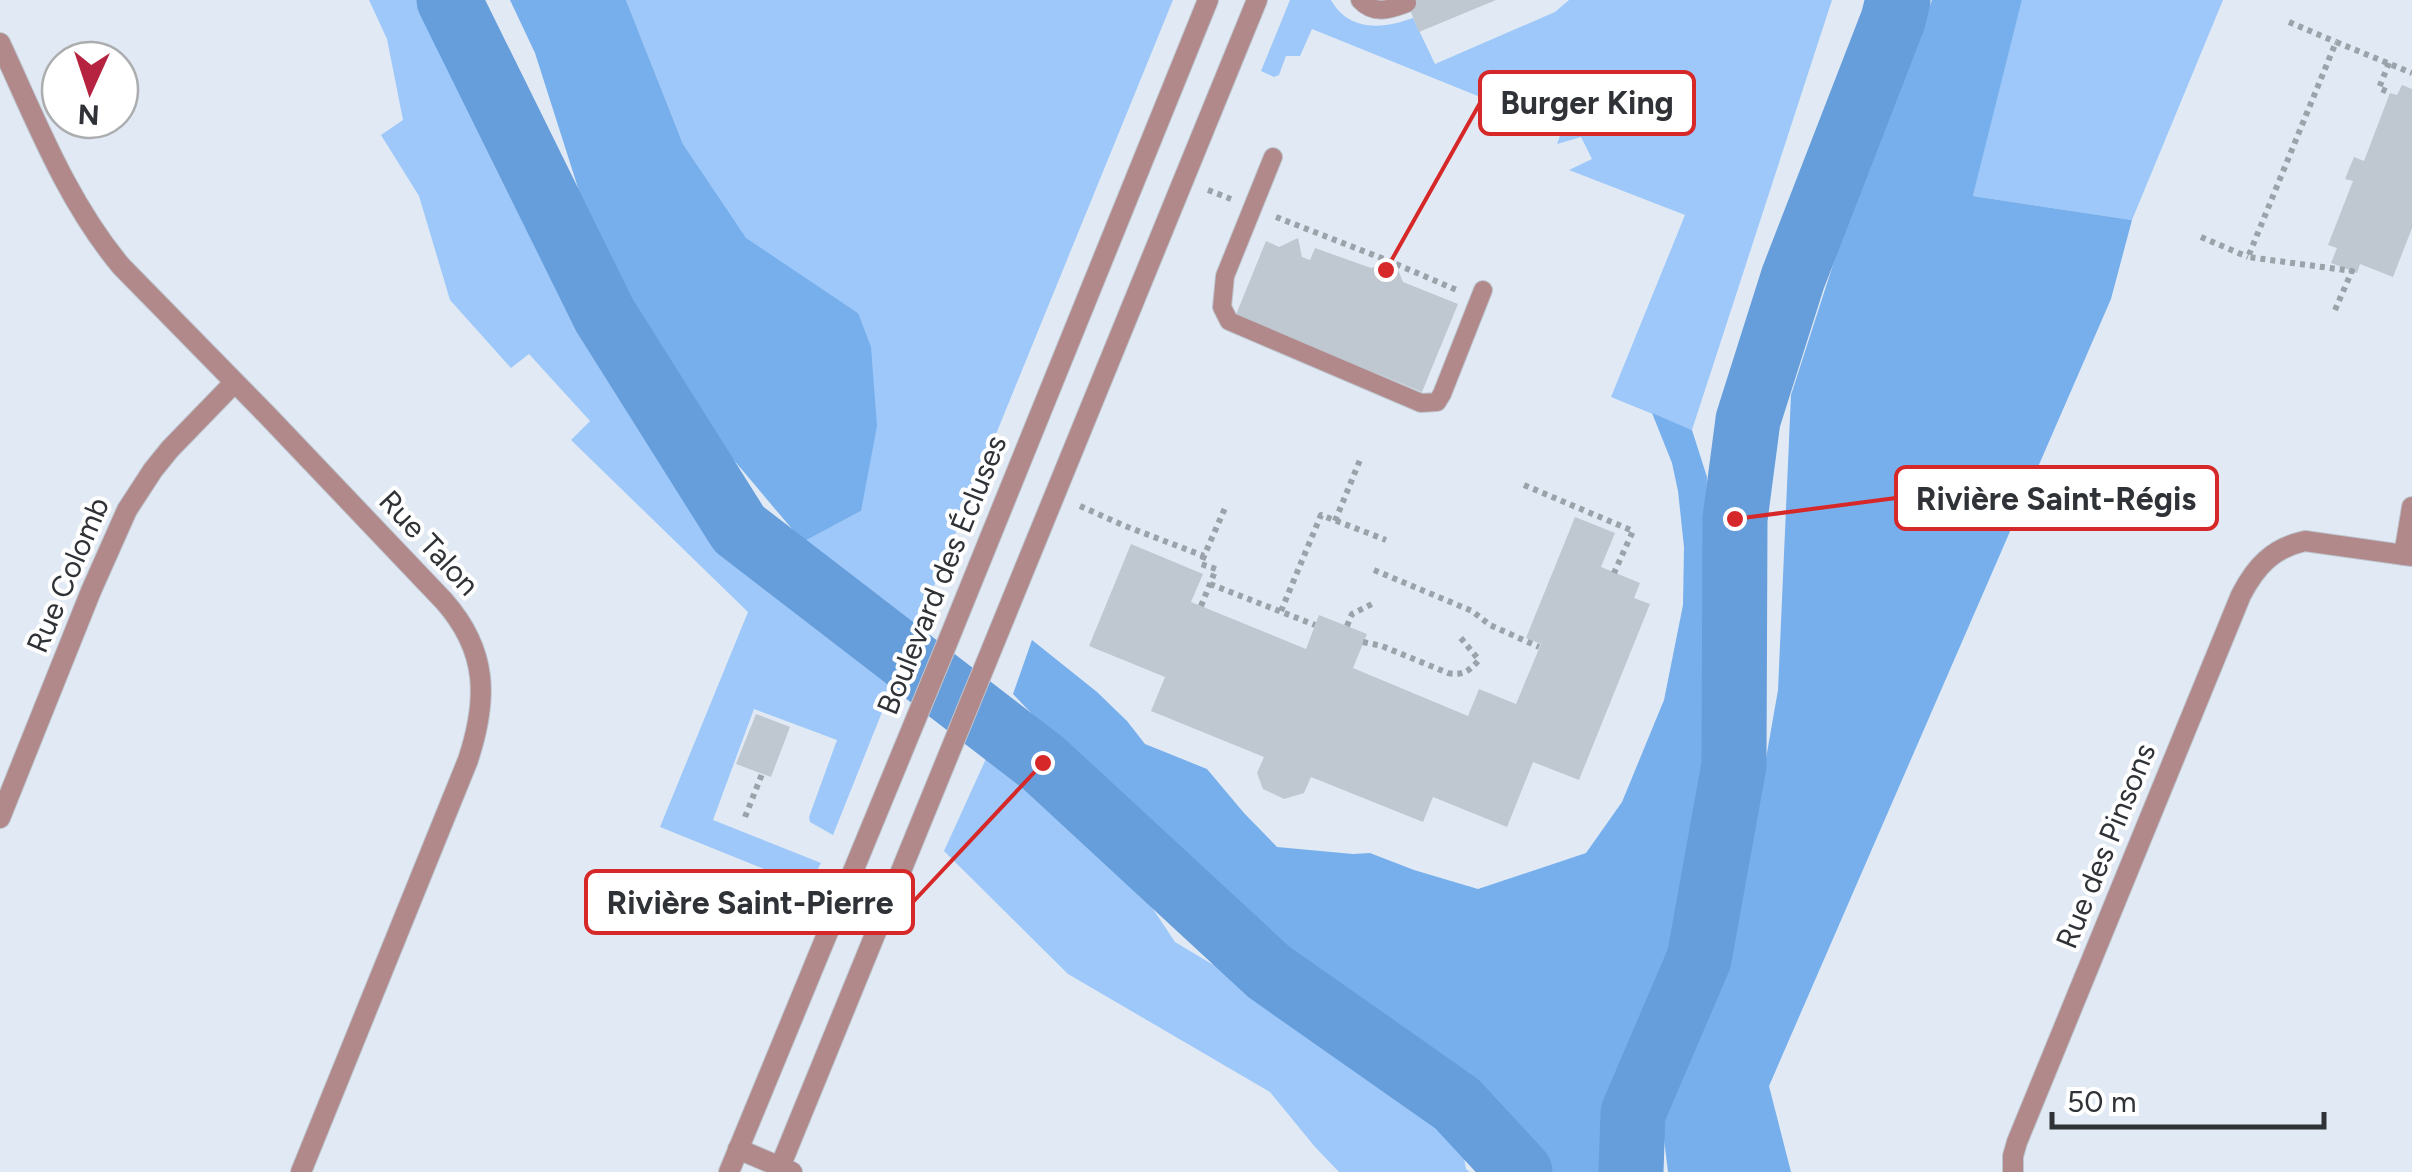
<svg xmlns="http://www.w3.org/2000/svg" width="2412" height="1172" font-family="Figtree,sans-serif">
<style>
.green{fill:#9dc8f9}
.forest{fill:#77afed}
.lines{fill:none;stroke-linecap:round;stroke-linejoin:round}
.river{stroke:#669ddb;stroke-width:65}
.building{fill:#bfc7d0}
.service-casing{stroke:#bdc5ce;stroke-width:20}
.minor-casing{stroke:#bdc5ce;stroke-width:22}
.tertiary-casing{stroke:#bdc5ce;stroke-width:22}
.path{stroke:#9ba2aa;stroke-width:6;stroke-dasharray:5 5;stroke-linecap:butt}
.service{stroke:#b1898b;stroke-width:18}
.minor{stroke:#b1898b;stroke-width:20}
.tertiary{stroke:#b1898b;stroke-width:20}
.labels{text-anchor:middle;stroke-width:8;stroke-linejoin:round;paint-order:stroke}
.street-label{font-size:30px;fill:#2f3236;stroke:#fff}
.leader{fill:none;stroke:#d62828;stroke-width:4}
.callout-dot{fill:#d62828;stroke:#fff;stroke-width:4}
.callout{fill:#fff;stroke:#d62828;stroke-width:4}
.callout-label{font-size:32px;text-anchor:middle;font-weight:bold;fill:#2f3236}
</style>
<rect width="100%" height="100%" fill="#e1eaf4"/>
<g class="green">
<path d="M369,0h79l49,102 57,140 68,128 79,120 88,94 105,98 -61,153 -23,-13 -1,-5 28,-77 -83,-31 -41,111 108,43 -8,15 -2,10 -151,-61 88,-215 -177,-172 19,-19 -61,-67 -18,14 -61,-68 -31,-104 -38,-61 22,-15 -16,-81z"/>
<path d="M626,0h547l-261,640 -48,-38 -61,-60 58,-31 -3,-198 -112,-74 -63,-95z"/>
<path d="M1290,0h41c18,32 52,29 82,18l22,46 120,-52 14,-12h263l-140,430 -81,-33 74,-182 -116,-45 23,-11 -11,-22 -24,7 5,-14 -250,-101 -12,27h-14l-7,19 -5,2 -13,-6z"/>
<path d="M2022,0h201l-91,220 -159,-24z"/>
<path d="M990,750l95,71 40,46 50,75 169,101 45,40 24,7 27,16 18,18 8,45 4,3h-131l-24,-25 -45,-55 -202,-118 -124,-123z"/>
</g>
<g class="forest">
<path d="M510,0h116l57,144 63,94 112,75 13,34 6,79 -16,85 -58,31 -87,-103 -73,-119 -64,-129 -44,-138z"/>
<path d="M1932,0h90l-49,196 159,24 -21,79 -342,787 22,86h-123l-7,-58 70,-156 47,-268 13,-295 48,-149z"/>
<path d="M1652,413l40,17 15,47 -4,148 3,130 -11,126 -24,74 -33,75 -24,63 -13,79h-68l-37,-43 -59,-60 -52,-40 -75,-44 -78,-79 -85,-78 -87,-85 -47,-49 19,-54 65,52 30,29 18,23 62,25 37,44 33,34 76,7 17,-1 44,17 64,19 108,-36 36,-51 42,-102 19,-95 1,-58 -6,-56 -6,-28z"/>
</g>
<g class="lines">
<g class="river">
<path d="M449,0l156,316 134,213 304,234 226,209 188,132 63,68"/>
<path d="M1631,1172l2,-59 66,-154 35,-194 1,-246 13,-99 45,-142 100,-258 5,-20"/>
</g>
</g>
<g class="building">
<path d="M1406,0h90l-77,32z"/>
<path d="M2402,85l10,4v139l-19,49 -33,-13 -3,9 -26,-10 6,-15 -9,-3 25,-64 -8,-2 9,-22 10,4 26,-68 7,2z"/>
<path d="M1298,238l4,19 8,3 5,-12 56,20 23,-8 9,22 55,22 -36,88 -46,-19 -4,9 -36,-14 3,-9 -104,-42 31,-76 13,6z"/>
<path d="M1575,517l40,16 -14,34 39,16 -6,15 16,6 -71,176 -46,-18 -26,65 -74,-30 -10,25 -112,-45 -7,16 -20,6 -21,-10 -6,-16 7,-16 -113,-46 14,-34 -76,-31 42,-102 72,30 -12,28 115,47 13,-34 48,19 -14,34 115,48 11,-27 37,15 25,-60 -15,-6z"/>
<path d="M756,714l34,13 -19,50 -35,-13z"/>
</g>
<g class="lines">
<defs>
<g id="service">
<path d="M1360,0c14,15 29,10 47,3"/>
<path d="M1273,157l-48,119 -3,31 7,14 192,82 16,-1 5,-8 41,-104"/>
</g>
<g id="minor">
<path d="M0,43c36,77 66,157 121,223l147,150 176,185c44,50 44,98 24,159l-167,412"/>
<path d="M2404,555l8,-48"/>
<path d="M0,818l91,-227 36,-81 26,-40 17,-21 64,-66"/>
<path d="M738,1149l54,23"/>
<path d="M2013,1172v-16l4,-14 224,-547c15,-29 32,-47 64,-54l107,15"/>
</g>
<g id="tertiary">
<path d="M729,1172l219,-531 260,-641"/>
<path d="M778,1172l479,-1172"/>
</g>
</defs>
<use href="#service" class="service-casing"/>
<use href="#minor" class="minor-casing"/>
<use href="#tertiary" class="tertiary-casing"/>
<g class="path">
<path d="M2289,22l47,20"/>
<path d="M2389,63l-10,25 11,5"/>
<path d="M1208,190l23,9"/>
<path d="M1276,217l113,44"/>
<path d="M2201,237l47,20"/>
<path d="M1396,264l63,27"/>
<path d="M2335,310l17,-39 -104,-14 88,-215 76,31"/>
<path d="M1524,485l109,46 -19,42"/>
<path d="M1080,506l45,20 79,30 21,-48"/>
<path d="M1335,521l25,-61"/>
<path d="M1374,570l98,41 18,14 49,22"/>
<path d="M1210,584l105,41"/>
<path d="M1201,606l15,-37 -15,-5 3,-8"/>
<path d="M1281,611l40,-96 65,25"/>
<path d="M1347,626l5,-12 24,-12"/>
<path d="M1363,642l19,4 66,27c15,3 21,-2 31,-13l-19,-23"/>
<path d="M745,817l17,-43"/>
</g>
<use href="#service" class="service"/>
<use href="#minor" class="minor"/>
<use href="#tertiary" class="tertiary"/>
</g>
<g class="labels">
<g class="street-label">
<text transform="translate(429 543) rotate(47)" y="10">Rue Talon</text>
<text transform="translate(68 575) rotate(-67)" y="10">Rue Colomb</text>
<text transform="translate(942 575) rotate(-68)" y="10">Boulevard des Écluses</text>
<text transform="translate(2106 846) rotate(-68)" y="10">Rue des Pinsons</text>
</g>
</g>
<path class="leader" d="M1386 270L1480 103M1735 519L1896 498M1043 763L913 902"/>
<g class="callout-dot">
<circle cx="1386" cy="270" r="10"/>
<circle cx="1735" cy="519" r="10"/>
<circle cx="1043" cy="763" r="10"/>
</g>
<g class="callout">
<rect x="1480" y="72" width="214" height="62" rx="10"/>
<rect x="1896" y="467" width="321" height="62" rx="10"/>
<rect x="586" y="871" width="327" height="62" rx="10"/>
</g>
<g class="callout-label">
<text x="1587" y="114">Burger King</text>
<text x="2056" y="510">Rivière Saint-Régis</text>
<text x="750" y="914">Rivière Saint-Pierre</text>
</g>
<g transform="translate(90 90) rotate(183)"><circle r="48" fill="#ffffff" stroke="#acadaf" stroke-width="2.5"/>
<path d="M0-8L18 38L0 25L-18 38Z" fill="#b52341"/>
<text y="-15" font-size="28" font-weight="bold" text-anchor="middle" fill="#2f3236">N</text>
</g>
<path d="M2052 1112v15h272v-15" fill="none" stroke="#2f3236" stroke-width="5"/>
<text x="2067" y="1112" font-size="30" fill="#2f3236" stroke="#ffffff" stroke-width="8" paint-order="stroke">50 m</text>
</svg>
